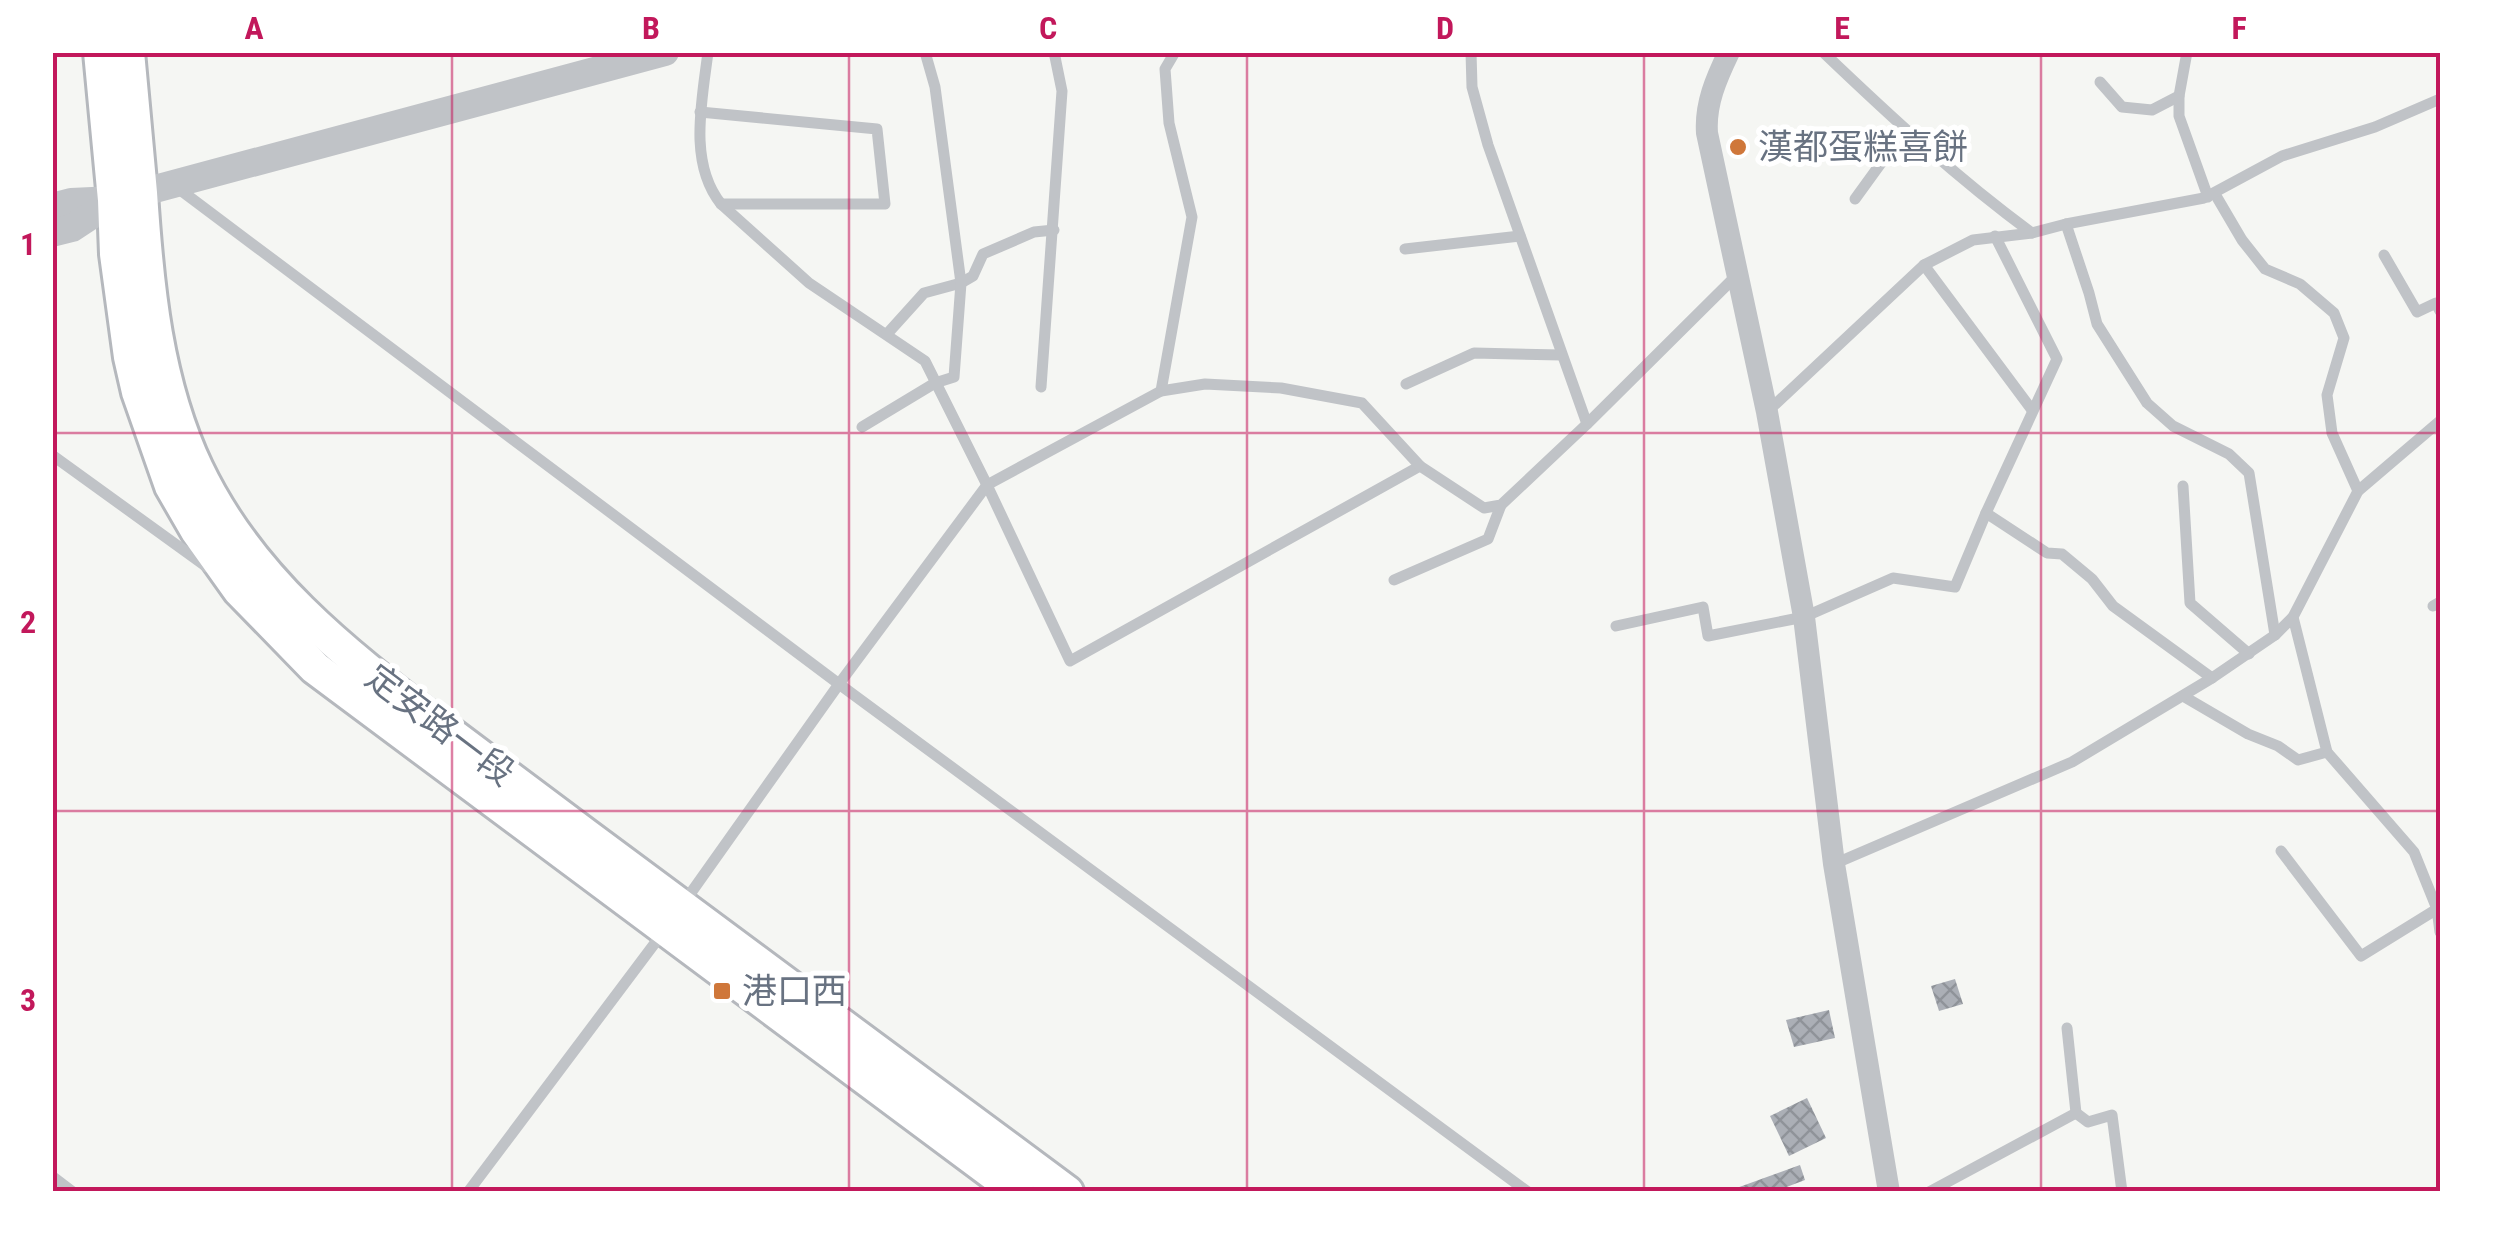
<svg xmlns="http://www.w3.org/2000/svg" width="2493" height="1244" font-family="'Roboto Condensed','Noto Sans TC',sans-serif">
<style>
.building{fill:url(#building-cross-hatch)}
.lines{fill:none;stroke-linecap:round;stroke-linejoin:round}
.secondary-casing{stroke:#b5b8bd;stroke-width:38}
.service{stroke:#c0c3c7;stroke-width:11}
.minor{stroke:#c0c3c7;stroke-width:22}
.tertiary{stroke:#c0c3c7;stroke-width:28}
.secondary{stroke:#fff;stroke-width:32}
.grid{fill:none;stroke:#c2185b;stroke-width:2.5;stroke-opacity:0.55}
.poi-dot{fill:#cf773a;stroke:#fff;stroke-width:4}
.labels{text-anchor:middle;stroke-width:10;stroke-linejoin:round;paint-order:stroke}
.poi-label{font-size:35px;fill:#687281;stroke:#fff;text-anchor:start}
.street-label{font-size:35px;fill:#687281;stroke:#fff}
.neatline{fill:none;stroke:#c2185b;stroke-width:4}
.grid-label{font-size:32px;text-anchor:middle;font-weight:bold;fill:#c2185b}
</style>
<defs>
<pattern id="building-cross-hatch" width="8" height="8" patternUnits="userSpaceOnUse" patternTransform="scale(2.5)"><rect width="8" height="8" fill="#abafb6"/><path d="M0 0l8 8M0 8l8-8" fill="none" stroke="#8f9399"/></pattern>
</defs>
<rect width="100%" height="100%" fill="#f5f6f3"/>
<g class="building">
<path d="M1955,979l8,25 -24,7 -8,-25z"/>
<path d="M1829,1010l6,28 -41,9 -8,-27z"/>
<path d="M1807,1098l19,40 -37,18 -19,-40z"/>
<path d="M1800,1165l5,15 -32,12h-42v-2z"/>
</g>
<g class="lines">
<defs>
<g id="secondary">
<path d="M100,52l14,148 2,54 14,103 8,35 33,94 26,45 42,59 76,78 703,524"/>
<path d="M128,52c4,47 9,94 13,141 6,93 15,190 56,276 52,109 145,183 239,254 51,38 101,76 151,113 160,120 320,237 480,356"/>
</g>
</defs>
<use href="#secondary" class="secondary-casing"/>
<g class="service">
<path d="M708,52c-6,49 -20,111 13,152l88,79 116,78 62,124 83,176 350,-195"/>
<path d="M1471,52l1,35 16,58 99,279"/>
<path d="M1823,52c67,64 134,126 209,181"/>
<path d="M2100,82l22,25 30,3 27,-14 8,-44"/>
<path d="M2179,96v20l29,81"/>
<path d="M700,112l177,17 8,75h-164"/>
<path d="M175,186l664,498 689,508"/>
<path d="M2215,194l27,46 23,29 35,15 34,29 10,25 -17,57 5,38 26,58"/>
<path d="M1855,199l50,-69"/>
<path d="M2066,224l23,69 8,31 50,79 26,23 56,28 20,19 26,162"/>
<path d="M1405,249l115,-13"/>
<path d="M2384,255l33,57 19,-9 4,8"/>
<path d="M1924,265l108,145"/>
<path d="M887,334l37,-41 37,-10 12,-7 10,-22 51,-22 20,-2"/>
<path d="M1406,384l68,-31 87,2"/>
<path d="M1041,387l21,-296 -8,-39"/>
<path d="M1161,391l31,-174 -23,-94 -4,-54 10,-17"/>
<path d="M1767,412l157,-147 49,-25 59,-7 34,-9 138,-26 78,-42 93,-29 65,-28"/>
<path d="M862,427l73,-44 19,-6 7,-94 -26,-196 -10,-35"/>
<path d="M52,455l155,112"/>
<path d="M2183,486l7,117 59,51"/>
<path d="M1986,513l61,40 15,1 30,25 21,27 99,72"/>
<path d="M1394,580l94,-41 13,-34"/>
<path d="M2433,606l7,-4"/>
<path d="M2293,617l34,135 87,100 23,57 3,23"/>
<path d="M1616,626l87,-19 5,29 96,-19 89,-39 62,9 31,-74 71,-154 -62,-123"/>
<path d="M2183,696l65,38 30,12 20,14 29,-8"/>
<path d="M2281,851l80,105 76,-47"/>
<path d="M1834,864l238,-102 140,-84 63,-43 18,-18 65,-126 82,-70"/>
<path d="M683,904l156,-220 148,-199 174,-94 44,-7 76,4 81,15 58,63 64,42 17,-3 86,-81 149,-148"/>
<path d="M2067,1028l9,85"/>
<path d="M52,1176l21,16"/>
<path d="M468,1192l196,-261"/>
<path d="M1929,1192l147,-79 12,9 24,-7 10,77"/>
</g>
<path class="minor" d="M1729,52c-13,27 -24,52 -22,81l60,279 37,205 30,247 55,328"/>
<g class="tertiary">
<path d="M52,207l19,-5 43,-2 551,-148"/>
<path d="M52,233l20,-5 41,-27"/>
</g>
<use href="#secondary" class="secondary"/>
</g>
<path class="grid" d="M452,52v1140M849,52v1140M1247,52v1140M1644,52v1140M2041,52v1140M52,433h2388M52,811h2388"/>
<g class="poi-dot">
<circle cx="1738" cy="147" r="10"/>
<rect x="712" y="981" width="20" height="20" rx="5"/>
</g>
<g class="labels">
<g class="poi-label">
<text x="1758" y="159">漢都蛋糕喜餅</text>
<text x="742" y="1003">港口西</text>
</g>
<g class="street-label">
<text transform="translate(440 725) rotate(37)" y="12">定安路一段</text>
</g>
</g>
<rect width="2493" height="1244" fill="none" stroke="#ffffff" stroke-width="110"/>
<rect x="55" y="55" width="2383" height="1134" class="neatline"/>
<g class="grid-label">
<text x="254" y="39">A</text>
<text x="651" y="39">B</text>
<text x="1048" y="39">C</text>
<text x="1445" y="39">D</text>
<text x="1842" y="39">E</text>
<text x="2239" y="39">F</text>
<text x="28" y="255">1</text>
<text x="28" y="633">2</text>
<text x="28" y="1011">3</text>
</g>
</svg>
